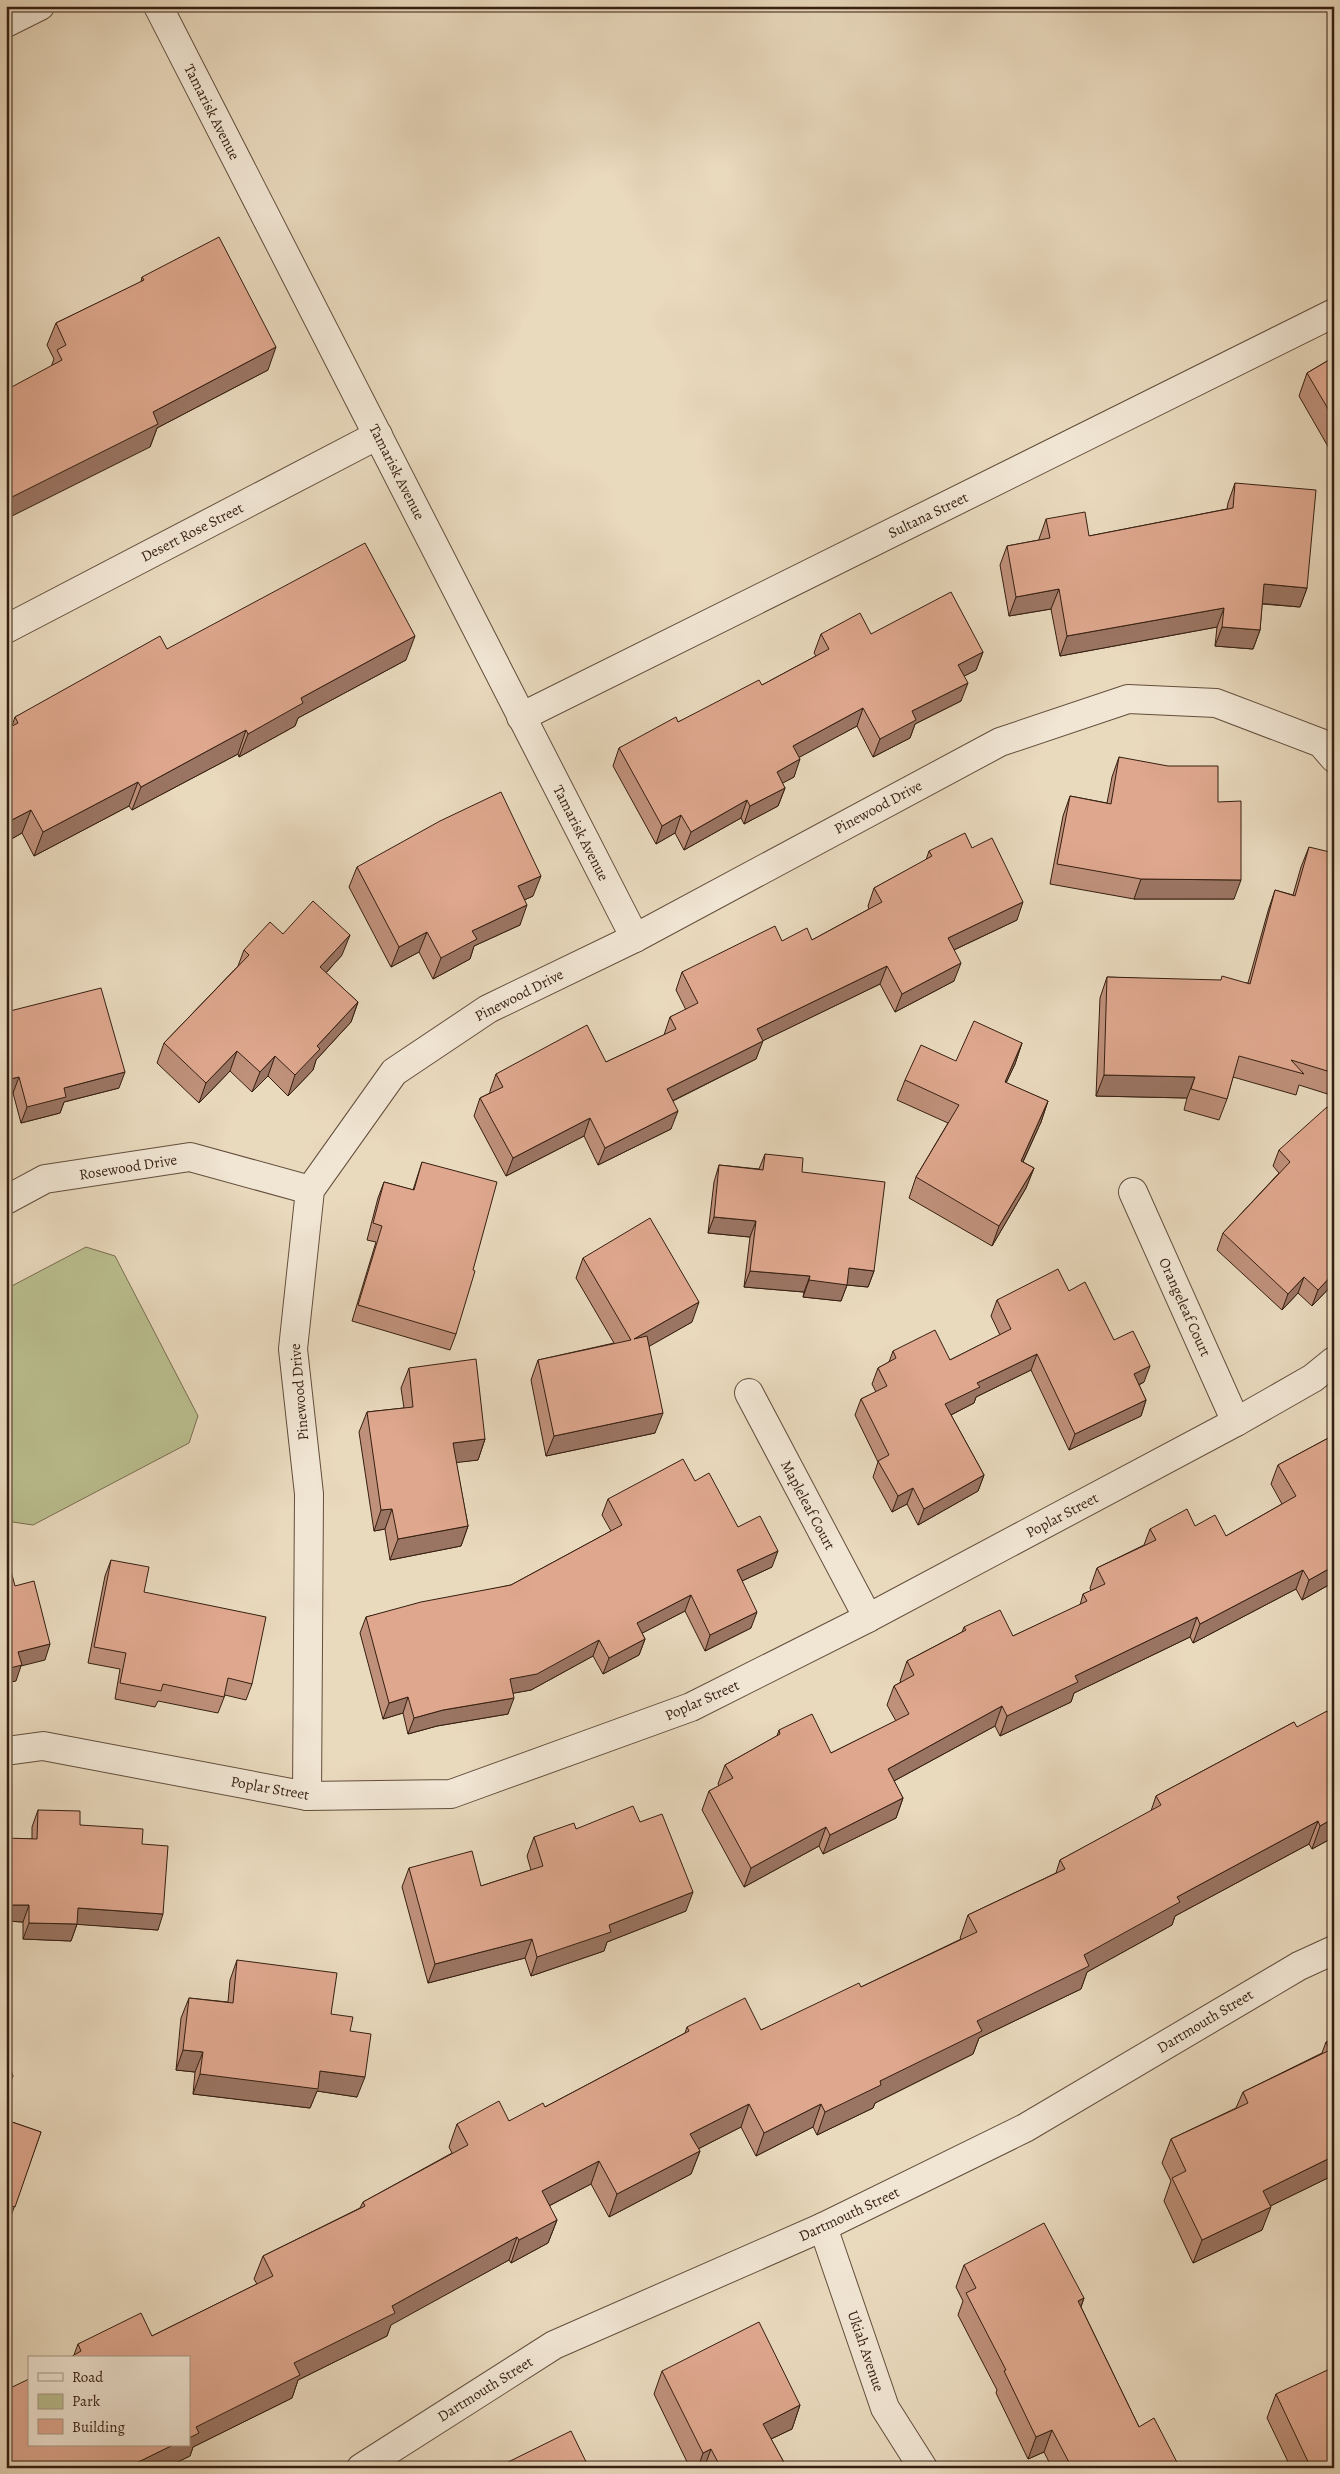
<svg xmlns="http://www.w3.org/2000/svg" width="1340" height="2474" font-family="Alegreya,serif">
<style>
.green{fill:#babe8f;stroke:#786e50}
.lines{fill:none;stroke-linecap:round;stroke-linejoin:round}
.minor-casing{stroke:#634e3c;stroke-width:30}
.minor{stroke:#f1e6d4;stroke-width:28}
.wall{fill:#bf907a;stroke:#361f11}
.shaded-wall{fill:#9b7563;stroke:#361f11}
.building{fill:#dea78e;stroke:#361f11}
.labels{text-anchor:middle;stroke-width:4;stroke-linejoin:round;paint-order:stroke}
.street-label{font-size:15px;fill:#361f11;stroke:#f1e6d4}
</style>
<rect width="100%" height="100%" fill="#e9d9bd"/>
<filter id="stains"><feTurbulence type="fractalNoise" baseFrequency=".004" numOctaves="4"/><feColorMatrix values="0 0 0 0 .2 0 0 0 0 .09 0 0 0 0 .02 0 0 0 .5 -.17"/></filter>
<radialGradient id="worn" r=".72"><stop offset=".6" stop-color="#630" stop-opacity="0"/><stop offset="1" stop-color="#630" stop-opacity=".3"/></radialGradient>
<path class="green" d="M86,1247l29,9 83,160 -9,27 -156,82 -27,-4v-232z"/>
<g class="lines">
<defs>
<g id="minor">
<path d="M158,6l477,932"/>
<path d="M6,23l34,-17"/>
<path d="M6,629l372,-194"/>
<path d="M521,717l813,-404"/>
<path d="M1133,1192l103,230"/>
<path d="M6,1200l39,-21 145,-22 120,33"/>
<path d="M749,1393l119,225"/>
<path d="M6,1751l37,-5 264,50 144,-2 240,-87 177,-89 368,-196 77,-44 21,-17"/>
<path d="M307,1796l2,-302 -16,-145 17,-159 84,-118 94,-63 147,-71 365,-196 128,-43 88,4 105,40 13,15"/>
<path d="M823,2227l62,181 38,60"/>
<path d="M361,2468l193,-123 269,-118 202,-99 274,-162 35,-16"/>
</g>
</defs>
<use href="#minor" class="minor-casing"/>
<use href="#minor" class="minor"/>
</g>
<g class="wall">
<path d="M142,277l126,93 -111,58 -7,19 -99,-80 3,-8 -7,-14 9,-22 85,-41z"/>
<path d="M1334,357v100l-35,-61 8,-23z"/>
<path d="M1235,483l72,105 -7,19 -38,-3 -2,26 -7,19 -38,-3 2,-19 -157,29 -9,-47 -42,7 -9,-51 7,-19 32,-6v-1l7,-20 43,17 138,-27 1,-6z"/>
<path d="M821,634h50l112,18 -7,18 -12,6 -3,25 -46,23 -5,14 -37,19 -16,-31 -58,31 -5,20 -12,6 3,5 -7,18 -34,18 -3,-6 -57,32 -9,-17 -19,11 -43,-78 6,-18 143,-63 54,-29 -2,-3z"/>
<path d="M167,649l239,11 -108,58 -3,8 -56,31 -1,-3 -106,56 -3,-4 -95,50 -12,-23 -16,9v-113l6,-3 3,-9z"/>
<path d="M1119,757l99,45 16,97h-100l-84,-15 13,-68 7,-20 37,7 5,-26z"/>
<path d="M1309,847l19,147 6,2v100l-35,-11 -3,10 -63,-18 -6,22 -8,21 -35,-10 3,-12 -91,-2 4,-98 7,-21 141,6 20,-72 7,-21 18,5 8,-28z"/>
<path d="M972,848l45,72 -63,30v31l-59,31 -15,-28 -118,57 -6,18 -83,42 -2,28 -73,36 -14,-29 -78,40 -32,-60 6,-18 10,-5v-2l6,-17 110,-12 58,-27 6,-18 16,-7 -10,-20 6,-18 100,-31 30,-1 57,-31 -1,-3 6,-18 52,-28 3,-9z"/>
<path d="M357,867l176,29 -9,4 -4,25 -46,21 -4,13 -37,20 -14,-27 -28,15 -42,-80z"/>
<path d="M283,934l59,21 -16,18 32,29 -7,20 -35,38 -3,10 -25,26 -20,-20 -16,16 -22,-21 -31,32 -42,-40 7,-20 74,-77 6,-16z"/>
<path d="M6,1012l113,76 -55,14 -4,11 -39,10 -8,-30z"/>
<path d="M1022,1043l-7,21 -9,19 42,18 -7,21 -18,40 11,6 -8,20 -34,58 -83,-48 7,-21 32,-54 -51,-23 8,-20 51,-19z"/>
<path d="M1334,1114v169l-22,23 -14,-13 -16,17 -65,-60 6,-17 56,-60 -6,-7 6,-16z"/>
<path d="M765,1154l37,18 72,99 -6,16 -21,-2 -6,16 -38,-4 1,-5 -60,-5 6,-50 -42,-4 6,-51 5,-17 40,4z"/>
<path d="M422,1162l34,172 -6,16 -98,-29 24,-79 -9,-2 11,-42 6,-16 29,8z"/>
<path d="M583,1258l109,64 -43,24 6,87 -109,23 -15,-76 7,-20 76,-17 -38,-65z"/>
<path d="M1069,1291l45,49 30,42 -5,3 7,15 -5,16 -72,34 -38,-80 -55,27 -2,6 -23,12 33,60 -6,16 -60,34 -11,-21 -15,8 -19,-35 5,-15 -23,-47 6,-16 15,-7 -4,-8 6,-16 11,-6 4,-11 57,9 50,-25 -9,-19 6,-16z"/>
<path d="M409,1368l76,71 -7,21 -22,2 12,64 -7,20 -71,14 -5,-31 -11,2 -15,-99 8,-20 37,-4 -3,-20z"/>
<path d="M1334,1435v147l-32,18 -6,-11 -103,54 -3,-6 -116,56 -3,9 -71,34 -5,-10 -101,55 9,17 -7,20 -73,36 -4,-8 -75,41 -42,-77 7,-19 10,-5 -1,-2 7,-19 52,-29 2,-6 52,23 65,-32 -9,-16 7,-19 7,-4 -1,-1 7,-20 55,-29 2,-5 49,9 67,-31 3,-11 8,-3 -1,-3 7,-20 47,-23 6,-16 45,-3 31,10 56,-32 -11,-20 7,-19z"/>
<path d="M695,1481l43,46 34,40 -30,14 9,47 -46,23 -20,-40 -43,22 3,6 -6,16 -36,19 -10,-18 -62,34 -18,3 -5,21 -71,12 -29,8 -5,-21 -20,6 -23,-86 6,-16 145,-32 100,-54 -9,-16 6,-16z"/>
<path d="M111,1560l33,32 108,92 -6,16 -21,-5 -7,18 -60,-12 -3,6 -40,-8 5,-30 -32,-6 17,-87z"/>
<path d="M1294,1722l40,115 -22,12 -3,-5 -134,72 -3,9 -85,47 -6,17 -102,49 -6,16 -98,49 -2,5 -56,27 -4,-8 -57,29 -15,-29 -43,22 2,2 -9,23 -82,43 -18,-33 -42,22 8,14 -9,23 -37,20 -2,-3 -118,64 -4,12 -89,44 -6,18 -99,49 -3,9 -25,12h-159l68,-113 4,-11 74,-8 105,-52 -3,-5 9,-23 97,-48 3,-6 89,-49 -3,-6 8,-23 52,-3 36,-14 140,-74 2,-6 74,3 100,-43 100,-48 -1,-1 8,-23 88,-42 4,-13 91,-49 5,-15z"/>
<path d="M38,1810l42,15 62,19 16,86 -81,-6 -6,17 -48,-2v-17l-17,-1v-82h26v-12z"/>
<path d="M640,1822l46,89 -79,31 -3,9 -73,25 -6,-18 -97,25 -26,-96 7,-19 72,18 50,-16 -4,-14 7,-19 42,-8z"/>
<path d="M237,1960l94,54 19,17 7,66 -40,-6 -7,17 -117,-14 2,-22 -19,-2 5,-52 8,-20 39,4 2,-22z"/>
<path d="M1334,2039v136l-64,31 -8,24 -69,33 -29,-62 7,-20 -9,-18 9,-24 65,-31 7,-16 79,-39 4,-11z"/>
<path d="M6,2120l35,12 -35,98z"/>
<path d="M964,2265l120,33 -3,9 58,120 41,41h-128l-8,-16 -16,7 -32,-66 1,-3 -39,-75 5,-14 -7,-14z"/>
<path d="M662,2371l138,34 -8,24 -21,10 16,29h-97l-36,-74z"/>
<path d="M1276,2394l58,74h-43l-24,-50z"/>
</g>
<g class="shaded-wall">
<path d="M276,347l-8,23 -111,58 -7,19 -144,72v-19l147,-88z"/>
<path d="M1264,584l43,4 -7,19 -43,-4z"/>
<path d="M1059,589l-8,20 -42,7 7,-19z"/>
<path d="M1224,608l-7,19 -157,29 7,-20z"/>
<path d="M1222,627l38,3 -7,19 -38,-3z"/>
<path d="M415,636l-9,24 -108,58 -3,8 -56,31 9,-23 53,-36z"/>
<path d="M983,652l-7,18 -25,13 7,-18z"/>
<path d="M968,683l-7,18 -46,23 -5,14 -37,19 7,-18 32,-28z"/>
<path d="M863,708l-6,18 -70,38 6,-18z"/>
<path d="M246,730l-8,24 -106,56 9,-23z"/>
<path d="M800,759l-6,18 -24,13 7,-18z"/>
<path d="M138,782l-9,24 -95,50 9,-24z"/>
<path d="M785,788l-7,18 -34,18 6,-18z"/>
<path d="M747,800l-6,18 -57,32 7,-18z"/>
<path d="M31,810l-9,23 -16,9v-19z"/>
<path d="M681,815l-6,18 -19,11 6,-18z"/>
<path d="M541,876l-8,20 -22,10 7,-20z"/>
<path d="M1141,879l100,1 -7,19h-100z"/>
<path d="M1023,902l-6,18 -76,36 7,-18z"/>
<path d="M527,905l-7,20 -46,21 -4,13 -37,20 8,-21 31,-27z"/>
<path d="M427,932l-8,20 -28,15 8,-20z"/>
<path d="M350,935l-8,20 -29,32 7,-20z"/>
<path d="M961,963l-7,18 -59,31 7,-18z"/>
<path d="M887,966l-7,18 -130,63 7,-18z"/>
<path d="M358,1002l-7,20 -35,38 -3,10 -25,26 7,-21 22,-29z"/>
<path d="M763,1041l-7,18 -96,48 7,-18z"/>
<path d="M1022,1043l-7,21 -18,38 8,-20z"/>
<path d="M237,1051l-7,20 -31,32 7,-20z"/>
<path d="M275,1056l-7,20 -16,16 8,-20z"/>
<path d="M125,1072l-6,16 -55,14 -4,11 -39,10 6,-16 37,-19z"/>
<path d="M1104,1075l91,2 -8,21 -91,-2z"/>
<path d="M19,1077l-6,16 -7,1v-14z"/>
<path d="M1048,1101l-7,21 -27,59 7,-20z"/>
<path d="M678,1111l-7,18 -73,36 7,-17z"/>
<path d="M590,1118l-6,18 -78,40 7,-18z"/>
<path d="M1034,1168l-8,20 -34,58 7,-20z"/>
<path d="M714,1217l42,4 -6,16 -42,-4z"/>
<path d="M849,1268l25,3 -6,16 -21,-2 -6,16 -38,-4 6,-17z"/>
<path d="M750,1271l60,5 -6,16 -60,-5z"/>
<path d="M1334,1273v10l-22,23 6,-16z"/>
<path d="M1304,1277l-6,16 -16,17 6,-16z"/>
<path d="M699,1302l-7,20 -65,37 7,-20z"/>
<path d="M1037,1354l-6,16 -55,27 -2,6 -35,18 6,-17 32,-21z"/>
<path d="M1150,1366l-6,16 -16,8 6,-16z"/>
<path d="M1146,1400l-5,16 -72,34 6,-16z"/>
<path d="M663,1413l-8,20 -109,23 8,-20z"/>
<path d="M485,1439l-7,21 -33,4 8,-21z"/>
<path d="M984,1475l-6,16 -60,34 6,-16z"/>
<path d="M913,1488l-6,16 -15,8 6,-16z"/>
<path d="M392,1509l-7,20 -11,2 7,-21z"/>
<path d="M468,1526l-7,20 -71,14 8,-21z"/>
<path d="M778,1551l-6,16 -41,19 6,-16z"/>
<path d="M1334,1566v16l-32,18 7,-20z"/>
<path d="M1303,1570l-7,19 -103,54 7,-19z"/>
<path d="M691,1595l-6,16 -54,28 6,-16z"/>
<path d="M757,1612l-6,16 -46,23 5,-16z"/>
<path d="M1197,1617l-7,20 -116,56 -3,9 -71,34 7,-20 68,-40z"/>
<path d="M645,1639l-6,16 -36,19 6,-16z"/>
<path d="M599,1640l-6,16 -62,34 -27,5 6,-16z"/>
<path d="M50,1644l-5,16 -24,6 -5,15 -10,2v-14l12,-17z"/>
<path d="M408,1697l-5,16 -20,6 6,-16z"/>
<path d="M514,1698l-6,16 -71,12 -29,8 6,-16 29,-8z"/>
<path d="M1002,1706l-7,20 -114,62 7,-19z"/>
<path d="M903,1798l-7,20 -73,36 7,-19z"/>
<path d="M1334,1818v19l-22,12 8,-23z"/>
<path d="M1318,1821l-9,23 -134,72 -3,9 -85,47 -6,17 -102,49 -6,16 -98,49 -2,5 -56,27 8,-23 55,-31 97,-60 107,-66 93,-58z"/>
<path d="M826,1827l-7,19 -75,41 7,-19z"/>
<path d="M693,1892l-7,19 -79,31 -3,9 -73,25 6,-19 72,-32z"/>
<path d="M6,1905h23l-6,17 -17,-1z"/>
<path d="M78,1908l85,6 -5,16 -86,-6z"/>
<path d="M29,1923l48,1 -6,17 -48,-2z"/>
<path d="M532,1939l-7,19 -97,25 7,-19z"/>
<path d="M183,2050l20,2 -8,20 -19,-2z"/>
<path d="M320,2071l45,6 -8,20 -40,-6 -7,17 -117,-14 7,-20z"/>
<path d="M13,2076l-6,16h-1v-14z"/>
<path d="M749,2104l-8,23 -59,30 8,-23z"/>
<path d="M821,2104l-8,23 -57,29 8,-23z"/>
<path d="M700,2151l-9,23 -82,43 8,-23z"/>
<path d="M1334,2156v19l-80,39 9,-23z"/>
<path d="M599,2161l-8,23 -58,30 9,-23z"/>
<path d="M1271,2207l-9,23 -69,33 9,-23z"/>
<path d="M557,2220l-9,23 -37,20 8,-23z"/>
<path d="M517,2237l-8,23 -118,65 -4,11 -89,44 -6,18 -99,49 -3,9 -25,12h-39l47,-23h16v-7l7,-11 98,-64 98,-57z"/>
<path d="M1084,2298l-8,22 2,-19z"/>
<path d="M800,2405l-8,24 -38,18 9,-23z"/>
<path d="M1052,2430l-8,22 -16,7 8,-22z"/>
<path d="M711,2449l-7,19h-6l5,-15z"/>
</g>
<g class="building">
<path d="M219,237l57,110 -123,65 5,12 -152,76v-110l56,-30 -5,-10 9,-5 -10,-22 88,-43 -2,-3z"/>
<path d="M1334,357v62l-27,-46z"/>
<path d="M1235,483l81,7 -9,98 -43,-4 -4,46 -38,-3 2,-19 -157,28 -8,-47 -43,8 -9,-51 43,-8 -4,-19 39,-7 4,24 144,-28z"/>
<path d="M365,543l50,93 -114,62 2,5 -55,31 -2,-4 -105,57 -3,-5 -95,50 -12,-22 -25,13v-94l12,-6 -3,-6 145,-81 7,13z"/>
<path d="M951,592l32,60 -25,13 10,18 -56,28 4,9 -36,19 -17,-31 -70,38 7,13 -23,13 8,16 -35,18 -3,-6 -56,32 -10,-17 -19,11 -43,-78 57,-31 2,5 81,-42 3,5 67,-36 -8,-15 39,-21 11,21z"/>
<path d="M1119,757l49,9h50v36l23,-1v79l-100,-1 -84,-15 13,-68 41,8z"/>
<path d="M501,792l40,84 -23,10 9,19 -55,26 5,8 -36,19 -14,-26 -28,15 -42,-80 83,-46z"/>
<path d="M965,833l7,15 20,-10 31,64 -75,36 13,25 -59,31 -15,-28 -130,63 6,12 -96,48 11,22 -73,37 -15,-30 -77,40 -33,-60 23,-11 -7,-13 91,-49 19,37 70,-33 -6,-12 28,-14 -16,-31 93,-46 7,15 25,-13 5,12 70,-38 -8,-14 58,-32 -3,-5z"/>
<path d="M1309,847l25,6v120l-6,21 6,2v77l-43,-13 13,14 -65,-18 -12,43 -36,-10 4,-12 -91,-2 3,-98 114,3 1,-4 28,8 25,-94 20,6z"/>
<path d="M313,901l37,34 -30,32 38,35 -41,44 3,3 -25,26 -20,-19 -15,16 -23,-21 -31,32 -42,-40 85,-88 -5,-5 26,-28 13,12z"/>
<path d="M101,988l24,84 -61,16 2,9 -39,10 -8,-30 -13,3v-68z"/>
<path d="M974,1021l48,22 -17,39 43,19 -27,60 13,7 -35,58 -83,-49 43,-72 -54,-25 16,-35 35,16z"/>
<path d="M1327,1107l7,7v159l-16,17 -14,-13 -16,17 -65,-61 67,-71 -11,-12z"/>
<path d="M765,1154l38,4 -1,14 83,10 -11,89 -25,-3 -2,17 -38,-5 1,-4 -60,-5 6,-50 -42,-4 5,-52 44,5z"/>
<path d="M422,1162l75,20 -24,88 2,1 -19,63 -98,-29 24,-79 -9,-3 11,-41 30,8z"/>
<path d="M650,1218l49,84 -65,37 13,-3 16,77 -109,23 -16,-76 93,-20 -48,-82z"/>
<path d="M1058,1269l11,22 16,-9 29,58 19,-9 17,35 -16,8 12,26 -71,34 -38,-80 -60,29 3,4 -35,17 39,71 -60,34 -11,-21 -15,8 -20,-35 11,-6 -28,-56 26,-13 -9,-18 18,-10 -3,-7 42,-21 15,30 61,-31 -14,-29z"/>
<path d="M476,1359l9,80 -32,4 15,83 -70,13 -6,-30 -11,1 -14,-98 46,-5 -4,-39z"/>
<path d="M1334,1435v131l-25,14 -6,-10 -103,54 -3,-7 -122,59 3,6 -71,34 -5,-10 -114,63 15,29 -73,37 -4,-8 -75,41 -42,-77 24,-13 -8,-13 55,-31 -1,-4 33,-16 19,39 78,-39 -15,-28 20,-11 -7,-14 59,-31 -2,-3 36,-17 13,26 74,-35 -4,-7 22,-10 -8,-16 59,-28 -6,-11 37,-20 8,17 20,-11 11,21 70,-40 -18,-31z"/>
<path d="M683,1459l12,22 14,-8 29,54 22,-11 18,35 -41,19 20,42 -47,23 -19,-40 -54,28 8,16 -36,19 -10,-18 -62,34 -27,5 4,19 -71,12 -29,8 -6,-21 -19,6 -23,-86 55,-15 90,-17 111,-60 -14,-26z"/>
<path d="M6,1560h2l7,26 19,-5 16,63 -32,8 4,13 -16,4z"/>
<path d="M111,1560l38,7 -5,25 122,25 -14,67 -24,-6 -4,19 -61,-13 -2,7 -41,-8 6,-30 -32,-6z"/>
<path d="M1327,1711l6,10 1,-1v98l-14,8 -2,-5 -141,76 3,5 -96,53 5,11 -112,55 5,10 -102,50 1,4 -56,27 -4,-8 -57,29 -15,-29 -59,30 10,17 -83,43 -18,-33 -57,30 15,29 -38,20 -2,-3 -125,69 3,7 -101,50 6,12 -104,52 3,6 -10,5v-80h-120l12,-7 -3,-7 63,-31 11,23 121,-60 -10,-20 102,-50 -2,-4 105,-57 -11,-21 42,-23 10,20 34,-18 2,4 144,-76 -2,-4 58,-29 16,32 98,-47 2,4 116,-55 -9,-17 97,-46 -5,-9 101,-55 -5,-9 138,-74 3,5z"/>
<path d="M633,1806l7,16 22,-8 31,78 -84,33 2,7 -74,25 -5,-18 -97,25 -26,-96 63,-17 9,35 62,-20 -9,-29 40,-14 2,6z"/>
<path d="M38,1810l42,1v14l63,4 -1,15 26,2 -5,68 -85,-6 -1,16 -48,-1v-18h-23v-67l31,1z"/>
<path d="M237,1960l100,13 -6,41 22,3 -3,14 21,3 -6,43 -45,-6 -2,18 -118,-15 3,-22 -20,-2 6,-52 44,5z"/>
<path d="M1334,2039v117l-71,35 8,16 -69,33 -30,-62 14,-7 -15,-32 77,-36 -5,-11 87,-42 -4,-8z"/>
<path d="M6,2053l7,23 -7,2z"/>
<path d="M6,2120l35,12 -26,75 -9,-3z"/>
<path d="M1044,2223l40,75 -6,3 61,126 15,-9 26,50h-108l-20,-38 -16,7 -32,-66 2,-1 -40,-77 10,-5 -12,-23z"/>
<path d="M759,2322l41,83 -37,19 24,44h-66l-10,-19 -8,4 -41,-82z"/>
<path d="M1334,2367v101h-23l-35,-74z"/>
<path d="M29,2379v66h144l-47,23h-120v-78z"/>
<path d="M571,2431l18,37h-93z"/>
<path d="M833,2464l2,4h-8z"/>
</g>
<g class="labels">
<g class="street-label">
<text transform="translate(212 112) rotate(63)" y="5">Tamarisk Avenue</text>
<text transform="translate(397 472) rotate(63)" y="5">Tamarisk Avenue</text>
<text transform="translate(928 515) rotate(-26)" y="5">Sultana Street</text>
<text transform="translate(192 532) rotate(-27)" y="5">Desert Rose Street</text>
<text transform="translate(878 807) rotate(-28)" y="5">Pinewood Drive</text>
<text transform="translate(581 833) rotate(63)" y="5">Tamarisk Avenue</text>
<text transform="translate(519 995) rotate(-27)" y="5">Pinewood Drive</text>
<text transform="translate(128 1167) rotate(-9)" y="5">Rosewood Drive</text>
<text transform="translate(1185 1307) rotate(66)" y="5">Orangeleaf Court</text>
<text transform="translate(299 1392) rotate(-95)" y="5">Pinewood Drive</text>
<text transform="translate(808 1505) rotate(62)" y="5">Mapleleaf Court</text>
<text transform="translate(1062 1515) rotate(-28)" y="5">Poplar Street</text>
<text transform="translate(702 1700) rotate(-24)" y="5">Poplar Street</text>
<text transform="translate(270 1788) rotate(10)" y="5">Poplar Street</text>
<text transform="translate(1205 2021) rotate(-31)" y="5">Dartmouth Street</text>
<text transform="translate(849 2214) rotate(-25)" y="5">Dartmouth Street</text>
<text transform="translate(866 2351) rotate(71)" y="5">Ukiah Avenue</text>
<text transform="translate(485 2389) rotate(-32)" y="5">Dartmouth Street</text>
</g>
</g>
<rect width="1340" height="2474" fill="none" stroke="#e9d9bd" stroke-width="25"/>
<rect x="8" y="8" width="1325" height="2459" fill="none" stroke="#361f11" stroke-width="2.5"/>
<rect x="12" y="12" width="1315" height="2449" fill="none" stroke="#361f11"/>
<rect x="28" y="2356" width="162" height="90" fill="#f1e6d4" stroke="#a69686"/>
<rect x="38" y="2373" width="25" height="8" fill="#f1e6d4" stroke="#a69686"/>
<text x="72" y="2382" font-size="15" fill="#361f11">Road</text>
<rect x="38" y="2394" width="25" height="15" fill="#babe8f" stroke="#a69686"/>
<text x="72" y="2406" font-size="15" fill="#361f11">Park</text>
<rect x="38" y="2419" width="25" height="15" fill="#dea78e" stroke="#a69686"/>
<text x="72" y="2432" font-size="15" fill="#361f11">Building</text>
<rect width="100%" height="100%" filter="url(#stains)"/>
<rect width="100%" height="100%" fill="url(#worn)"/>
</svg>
